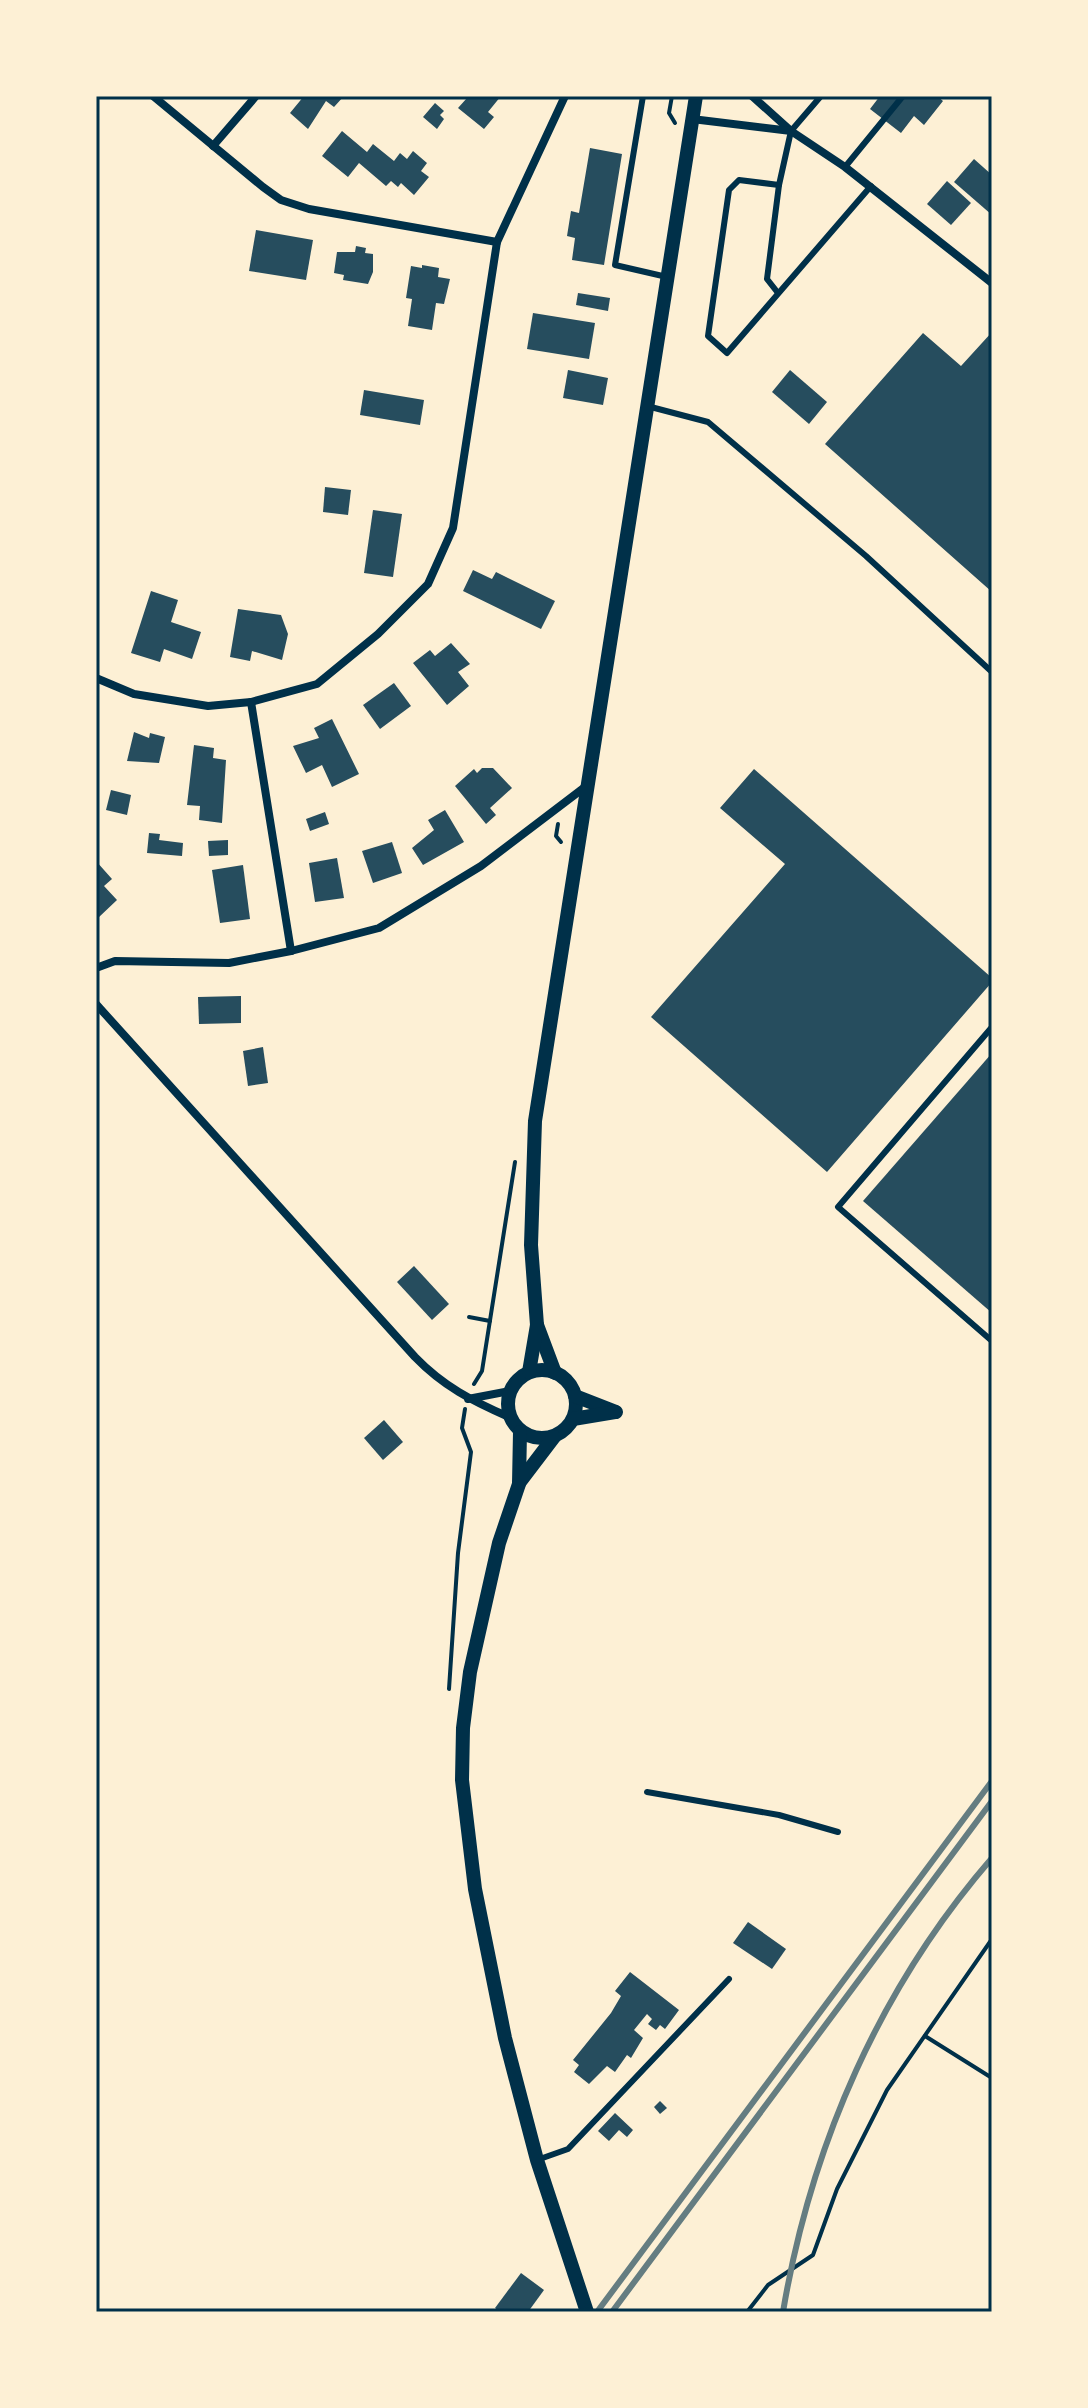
<svg xmlns="http://www.w3.org/2000/svg" width="1088" height="2408" font-family="'Playfair Display',serif">
<style>
.building{fill:#264d5e}
.lines{fill:none;stroke-linecap:round;stroke-linejoin:round}
.path{stroke:#003049;stroke-width:4}
.service{stroke:#003049;stroke-width:6}
.minor{stroke:#003049;stroke-width:8}
.tertiary{stroke:#003049;stroke-width:14}
.rail{stroke:#657d81;stroke-width:6}
.neatline{fill:none;stroke:#003049;stroke-width:3}
</style>
<rect width="100%" height="100%" fill="#fdf0d5"/>
<g class="building">
<path d="M304,96h40l-10,11 -8,-6 -18,28 -18,-16z"/>
<path d="M464,96h37l-13,16 6,5 -10,12 -26,-21 9,-10z"/>
<path d="M880,96h57l6,5 -19,24 -10,-9 -13,17 -31,-24z"/>
<path d="M435,103l9,8 -4,4 4,4 -7,10 -14,-12z"/>
<path d="M342,131l25,21 6,-8 21,17 6,-8 7,6 6,-8 14,12 -6,8 8,6 -15,18 -13,-12 -3,4 -7,-6 -5,5 -27,-23 -11,14 -26,-21z"/>
<path d="M590,148l32,6 -18,111 -32,-5 3,-22 -8,-2 4,-25 8,2z"/>
<path d="M974,159l18,16v40l-38,-33z"/>
<path d="M947,181l24,22 -20,22 -24,-21z"/>
<path d="M256,230l57,10 -7,40 -57,-9z"/>
<path d="M356,246l10,2 -1,5 8,1v18l-5,12 -25,-4 1,-5 -10,-2 3,-21h18z"/>
<path d="M422,265l17,3 -1,9 12,2 -6,25 -8,-1 -4,27 -24,-4 4,-27 -6,-1 5,-32 11,2z"/>
<path d="M578,293l32,5 -2,13 -32,-6z"/>
<path d="M533,313l62,10 -6,36 -62,-10z"/>
<path d="M992,332v260l-167,-148 98,-111 38,33z"/>
<path d="M568,370l40,8 -5,27 -40,-7z"/>
<path d="M790,370l37,32 -18,22 -37,-32z"/>
<path d="M364,390l60,10 -4,25 -60,-10z"/>
<path d="M325,487l26,3 -3,25 -25,-3z"/>
<path d="M373,510l29,4 -9,63 -29,-4z"/>
<path d="M473,570l19,9 4,-7 59,29 -14,28 -78,-38z"/>
<path d="M151,591l27,9 -7,22 30,10 -9,27 -28,-10 -4,13 -29,-9z"/>
<path d="M238,609l43,6 7,19 -6,26 -30,-9 -2,10 -20,-4z"/>
<path d="M451,643l19,21 -12,8 11,14 -22,19 -34,-42 17,-13 5,6z"/>
<path d="M394,683l17,23 -31,23 -17,-24z"/>
<path d="M332,719l27,55 -27,13 -10,-22 -16,8 -13,-27 26,-8 -5,-10z"/>
<path d="M134,732l15,6 1,-5 15,4 -6,26 -32,-2z"/>
<path d="M194,745l20,3 -1,10 13,2 -4,63 -23,-3 1,-14 -13,-1z"/>
<path d="M482,768h11l19,20 -22,20 6,7 -10,9 -31,-38 19,-17 3,4z"/>
<path d="M754,769l238,209v4l-165,190 -176,-155 134,-153 -65,-56z"/>
<path d="M111,790l20,5 -4,20 -21,-5z"/>
<path d="M445,810l19,32 -41,23 -11,-17 22,-18 -6,-10z"/>
<path d="M325,812l4,12 -19,7 -4,-12z"/>
<path d="M149,833l11,1 -1,6 24,3 -1,13 -35,-3z"/>
<path d="M228,840v15l-19,1 -1,-15z"/>
<path d="M392,842l10,31 -29,10 -11,-32z"/>
<path d="M337,858l7,40 -29,4 -6,-39z"/>
<path d="M96,861l16,18 -8,7 13,14 -19,18z"/>
<path d="M243,865l7,54 -30,4 -8,-53z"/>
<path d="M241,996v27l-42,1 -1,-27z"/>
<path d="M263,1047l5,36 -20,3 -5,-35z"/>
<path d="M992,1053v260l-129,-112z"/>
<path d="M414,1266l35,38 -17,16 -35,-38z"/>
<path d="M384,1420l19,22 -20,18 -19,-22z"/>
<path d="M748,1922l38,27 -14,20 -39,-26z"/>
<path d="M630,1972l49,38 -14,19 -5,-4 -4,5 -8,-6 4,-5 -5,-5 -13,16 9,8 -12,20 -4,-3 -12,17 -8,-6 -18,18 -15,-12 5,-7 -6,-5 38,-47 10,-17 -6,-5z"/>
<path d="M660,2101l7,7 -7,6 -6,-7z"/>
<path d="M615,2113l18,17 -6,7 -8,-7 -10,11 -11,-10z"/>
<path d="M521,2273l23,17 -16,22h-28l-5,-4z"/>
</g>
<g class="lines">
<g class="path">
<path d="M672,96l-3,17 6,10"/>
<path d="M558,824l-2,12 5,6"/>
<path d="M469,1317l21,4"/>
<path d="M474,1384l8,-13 33,-209"/>
<path d="M449,1689l9,-136 13,-101 -9,-24 3,-19"/>
<path d="M925,2036l67,42"/>
<path d="M747,2312l21,-27 45,-30 24,-66 50,-99 105,-151"/>
</g>
<g class="service">
<path d="M643,96l-28,169 52,12"/>
<path d="M845,167l58,-71"/>
<path d="M779,185l-40,-5 -10,10 -21,146 19,17 144,-167"/>
<path d="M778,293l-11,-14 12,-94 12,-54 30,-35"/>
<path d="M647,406l61,16 158,134 126,116"/>
<path d="M992,1027l-154,180 154,134"/>
<path d="M647,1792l132,23 59,17"/>
<path d="M537,2160l31,-11 161,-170"/>
</g>
<g class="minor">
<path d="M153,96l110,91 18,13 28,9 188,33"/>
<path d="M752,96l39,35 54,36 147,116"/>
<path d="M692,119l99,12"/>
<path d="M213,146l43,-50"/>
<path d="M96,678l38,16 74,12 43,-4 66,-18 61,-50 50,-50 25,-56 44,-286 68,-146"/>
<path d="M251,702l40,249"/>
<path d="M96,968l19,-7 114,2 62,-12 88,-23 102,-62 104,-79"/>
<path d="M96,1004l319,353c28,29 57,44 94,60"/>
<path d="M468,1399l42,-8"/>
</g>
<g class="tertiary">
<path d="M537,1325l18,48"/>
<circle cx="542" cy="1404" r="34"/>
<path d="M529,1372l8,-47 -6,-80 4,-124 161,-1025"/>
<path d="M575,1396l41,16"/>
<path d="M573,1419l42,-7"/>
<path d="M520,1432l-1,52 -20,59 -29,129 -7,56 -1,52 13,109 30,149 32,122 50,152"/>
<path d="M519,1483l35,-46"/>
</g>
<g class="rail">
<path d="M597,2312l395,-531"/>
<path d="M612,2312l380,-511"/>
<path d="M783,2312c28,-167 97,-325 209,-454"/>
</g>
</g>
<rect width="1088" height="2408" fill="none" stroke="#fdf0d5" stroke-width="196"/>
<rect x="98" y="98" width="892" height="2212" class="neatline"/>
</svg>
